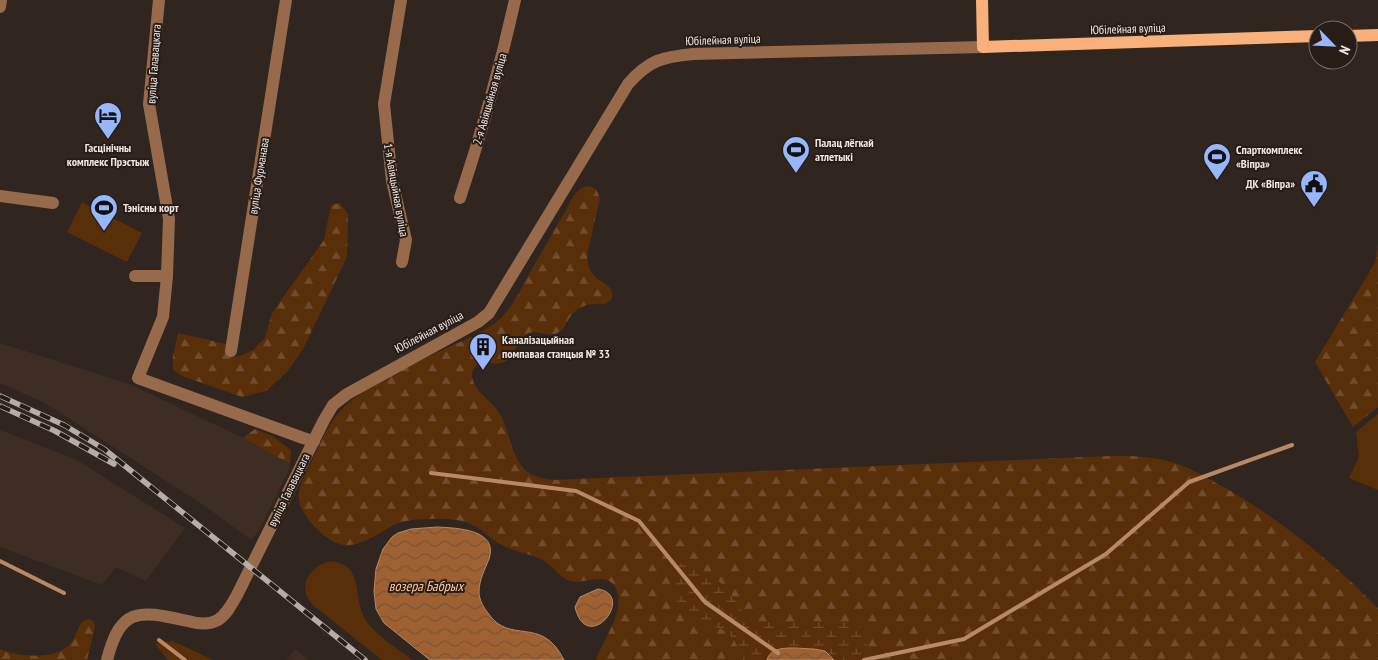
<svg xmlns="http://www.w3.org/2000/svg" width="1378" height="660" font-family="'PT Sans Narrow',sans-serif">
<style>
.built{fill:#3e2d22}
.green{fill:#592f0a}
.forest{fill:url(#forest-firs)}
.wetland{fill:url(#wetland-marsh)}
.water{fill:url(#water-waves);stroke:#b78966}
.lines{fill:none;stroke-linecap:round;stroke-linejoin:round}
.stream{stroke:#b78966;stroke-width:4}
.minor{stroke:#976a4b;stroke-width:12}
.major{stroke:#fab07b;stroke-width:12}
.rail-casing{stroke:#b6ada7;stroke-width:5.5}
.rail{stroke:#271d16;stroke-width:4;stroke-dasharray:11;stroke-linecap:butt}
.labels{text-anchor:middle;stroke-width:4;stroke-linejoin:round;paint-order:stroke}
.street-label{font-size:12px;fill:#efe7e2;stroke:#271d16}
.poi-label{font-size:12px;font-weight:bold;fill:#efe7e2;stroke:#271d16;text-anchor:start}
.water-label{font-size:14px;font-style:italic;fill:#fec8a2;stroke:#271d16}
</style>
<defs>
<pattern id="forest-firs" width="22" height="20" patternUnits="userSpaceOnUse" patternTransform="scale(1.25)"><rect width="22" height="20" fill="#592f0a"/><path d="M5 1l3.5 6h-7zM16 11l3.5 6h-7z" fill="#714d2d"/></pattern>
<pattern id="wetland-marsh" width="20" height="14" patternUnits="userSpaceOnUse" patternTransform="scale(1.25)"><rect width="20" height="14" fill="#592f0a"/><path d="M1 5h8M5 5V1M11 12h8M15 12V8" fill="none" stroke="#714d2d"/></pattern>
<pattern id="water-waves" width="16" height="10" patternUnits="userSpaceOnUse" patternTransform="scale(1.25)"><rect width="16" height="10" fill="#9f6131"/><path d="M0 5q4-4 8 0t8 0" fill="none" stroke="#78543a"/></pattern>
</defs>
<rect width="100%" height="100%" fill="#31261f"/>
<g class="built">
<path d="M0,343l129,41 114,54 47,26 -1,6 -29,59 -9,11 -46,-34 -160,-103 -45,-20z"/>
<path d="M0,430l75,29 110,69 -39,53 -30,-14 -14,18 -102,-38z"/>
<path d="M295,649l14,11h-22z"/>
</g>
<g class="green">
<path d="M82,202l60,31 -15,29 -60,-30z"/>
<path d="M1378,414v76l-29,-12 10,-21 -3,-25z"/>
<path d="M330,561c37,4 21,39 37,61 11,15 30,26 45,38h-30l-68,-54c-18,-19 -6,-38 16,-45z"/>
<path d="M173,641l40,19h-45l-13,-16z"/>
</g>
<g class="forest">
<path d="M589,186l7,3 4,9 -13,57c0,31 29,24 25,44l-7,5c-16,-1 -28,1 -37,16 -2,4 -4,9 -9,12 -9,7 -20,-3 -30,1 -14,5 -13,28 -28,30 -7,2 -13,-2 -19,-2 -6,4 -11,9 -10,16 2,14 19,24 26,34 11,17 12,39 23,54 7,11 19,13 31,15l558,-24c22,0 44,0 64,7 19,6 37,17 55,27 54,32 105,73 149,118v52h-782c7,-19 29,-50 21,-69 -8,-22 -32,-6 -47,-10 -10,-3 -15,-13 -24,-19 -12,-8 -27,-9 -40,-15 -10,-4 -17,-11 -25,-17 -15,-11 -33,-12 -50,-11 -12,0 -24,1 -35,5 -15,7 -34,23 -52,21 -17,-2 -41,-27 -45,-44 -2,-15 9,-31 15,-44 8,-17 16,-36 29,-49 25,-24 74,-46 106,-61 18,-8 38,-16 53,-30 13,-14 21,-32 30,-48 14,-24 28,-48 41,-72l8,-9z"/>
<path d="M340,203l8,11 -1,43 -44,92 -16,23 -21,19 -24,6 -60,-21 -9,-6v-14l5,-23 48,11v9l12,4 15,-7 12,-12 7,-25 52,-73 7,-35z"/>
<path d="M1378,245v162l-25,20 -38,-65 60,-99z"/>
<path d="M255,429l17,7 19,14 -1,14 -47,-26z"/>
<path d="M90,619l4,3 1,4 -8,34h-87v-11c21,9 58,11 72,-7 6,-9 6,-22 18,-23z"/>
</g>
<path class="wetland" d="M683,563c19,4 40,18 51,35 7,11 10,19 23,24h87c24,4 28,16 19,38h-120c-4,-9 -7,-20 -15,-27 -9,-7 -18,-6 -29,-9 -19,-5 -27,-28 -26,-47 0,-6 3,-13 10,-14z"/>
<g class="water">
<path d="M437,527c19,1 62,2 52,32 -4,10 -10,21 -10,33 0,7 4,15 9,21 22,33 53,1 76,47h-134l-46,-37 -8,-14 -2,-18 2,-22 7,-20 9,-12 6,-4 13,-4z"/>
<path d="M598,589c39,6 -11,68 -23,18l5,-10z"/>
<path d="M814,649l11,2 9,9h-67c4,-17 33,-11 47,-11z"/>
</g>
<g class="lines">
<g class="stream">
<path d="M431,473l145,18 63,30 66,81 73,51"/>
<path d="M0,561l64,32"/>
<path d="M159,640l26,20"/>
<path d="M864,660l100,-21 142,-85 83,-72 103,-37"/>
</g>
<g class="minor">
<path d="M159,0l-10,104 20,115 -2,57 -4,41 -25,61 165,60 11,3"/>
<path d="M401,0l-17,104 8,77 14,59 -4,22"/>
<path d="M0,7l1,-7"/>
<path d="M0,196l53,7"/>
<path d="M460,198c22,-66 40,-131 55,-198"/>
<path d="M135,276h32"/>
<path d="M231,351l55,-351"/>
<path d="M107,660c14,-55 33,-49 81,-39 10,3 21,4 30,-1 9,-6 14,-16 19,-25l87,-175 9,-15 14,-11 131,-72 11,-9 139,-229c21,-24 34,-27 65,-30l290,-7"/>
</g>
<g class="major">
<path d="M982,0l1,47 335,-11"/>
<path d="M1348,36l30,-1"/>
</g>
<defs>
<g id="rail">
<path d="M0,396l64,29 40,24 261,211"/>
<path d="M0,406l55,25 59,33"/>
</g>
</defs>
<use href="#rail" class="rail-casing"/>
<use href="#rail" class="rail"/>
</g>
<defs>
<symbol id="hotel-pin" viewBox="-11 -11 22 30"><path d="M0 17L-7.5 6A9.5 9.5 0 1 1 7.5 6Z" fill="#97b6fd" stroke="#271d16"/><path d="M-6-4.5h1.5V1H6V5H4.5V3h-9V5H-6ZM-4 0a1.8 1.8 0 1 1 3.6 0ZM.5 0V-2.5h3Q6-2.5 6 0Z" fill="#111"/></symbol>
<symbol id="stadium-pin" viewBox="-11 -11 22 30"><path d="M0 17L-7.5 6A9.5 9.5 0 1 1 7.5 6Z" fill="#97b6fd" stroke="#271d16"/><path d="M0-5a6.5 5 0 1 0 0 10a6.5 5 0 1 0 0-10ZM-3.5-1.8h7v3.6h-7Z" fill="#111"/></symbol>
<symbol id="civic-pin" viewBox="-11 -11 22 30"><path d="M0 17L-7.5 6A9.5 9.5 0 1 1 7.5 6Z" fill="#97b6fd" stroke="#271d16"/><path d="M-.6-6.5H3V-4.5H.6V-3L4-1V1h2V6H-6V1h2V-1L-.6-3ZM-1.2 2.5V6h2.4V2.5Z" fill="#111"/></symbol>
<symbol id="building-pin" viewBox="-11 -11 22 30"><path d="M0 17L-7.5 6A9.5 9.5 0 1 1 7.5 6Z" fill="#97b6fd" stroke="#271d16"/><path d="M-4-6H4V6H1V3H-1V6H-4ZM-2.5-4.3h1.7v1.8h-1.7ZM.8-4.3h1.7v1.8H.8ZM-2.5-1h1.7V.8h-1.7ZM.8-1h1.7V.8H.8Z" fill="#111"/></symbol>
</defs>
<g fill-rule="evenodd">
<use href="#hotel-pin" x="92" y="100" width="32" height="43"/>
<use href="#stadium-pin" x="780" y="134" width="32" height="43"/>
<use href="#stadium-pin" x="1201" y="141" width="32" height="43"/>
<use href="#civic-pin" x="1298" y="168" width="32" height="43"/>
<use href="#stadium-pin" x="88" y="192" width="32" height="43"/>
<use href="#building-pin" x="467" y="331" width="32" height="43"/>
</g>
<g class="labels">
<g class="street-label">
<text transform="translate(1128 29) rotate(-2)" y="4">Юбілейная вуліца</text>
<text transform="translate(723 40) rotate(-2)" y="4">Юбілейная вуліца</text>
<text transform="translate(154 64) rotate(-86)" y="4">вуліца Галавацкага</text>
<text transform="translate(490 99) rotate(-74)" y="4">2-я Авіяцыйная вуліца</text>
<text transform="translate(259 176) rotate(-81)" y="4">вуліца Фурманава</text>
<text transform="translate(396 190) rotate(80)" y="4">1-я Авіяцыйная вуліца</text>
<text transform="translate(429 332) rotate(-28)" y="4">Юбілейная вуліца</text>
<text transform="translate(289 490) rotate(-64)" y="4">вуліца Галавацкага</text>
</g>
<g class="poi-label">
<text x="815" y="147">Палац лёгкай<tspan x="815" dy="14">атлетыкі</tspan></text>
<text x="108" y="152" text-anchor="middle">Гасцінічны<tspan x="108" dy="14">комплекс Прэстыж</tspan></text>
<text x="1236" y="154">Спарткомплекс<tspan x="1236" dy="14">«Віпра»</tspan></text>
<text x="1295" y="188" text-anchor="end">ДК «Віпра»</text>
<text x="123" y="212">Тэнісны корт</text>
<text x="502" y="344">Каналізацыйная<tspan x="502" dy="14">помпавая станцыя № 33</tspan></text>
</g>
<g class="water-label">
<text x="426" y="591">возера Бабрых</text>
</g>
</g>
<g transform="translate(1333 45) rotate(114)"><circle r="24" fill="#271d16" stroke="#776e68"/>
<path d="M0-4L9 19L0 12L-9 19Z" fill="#97b6fd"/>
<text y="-8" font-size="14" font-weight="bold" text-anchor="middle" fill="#efe7e2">N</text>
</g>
</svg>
